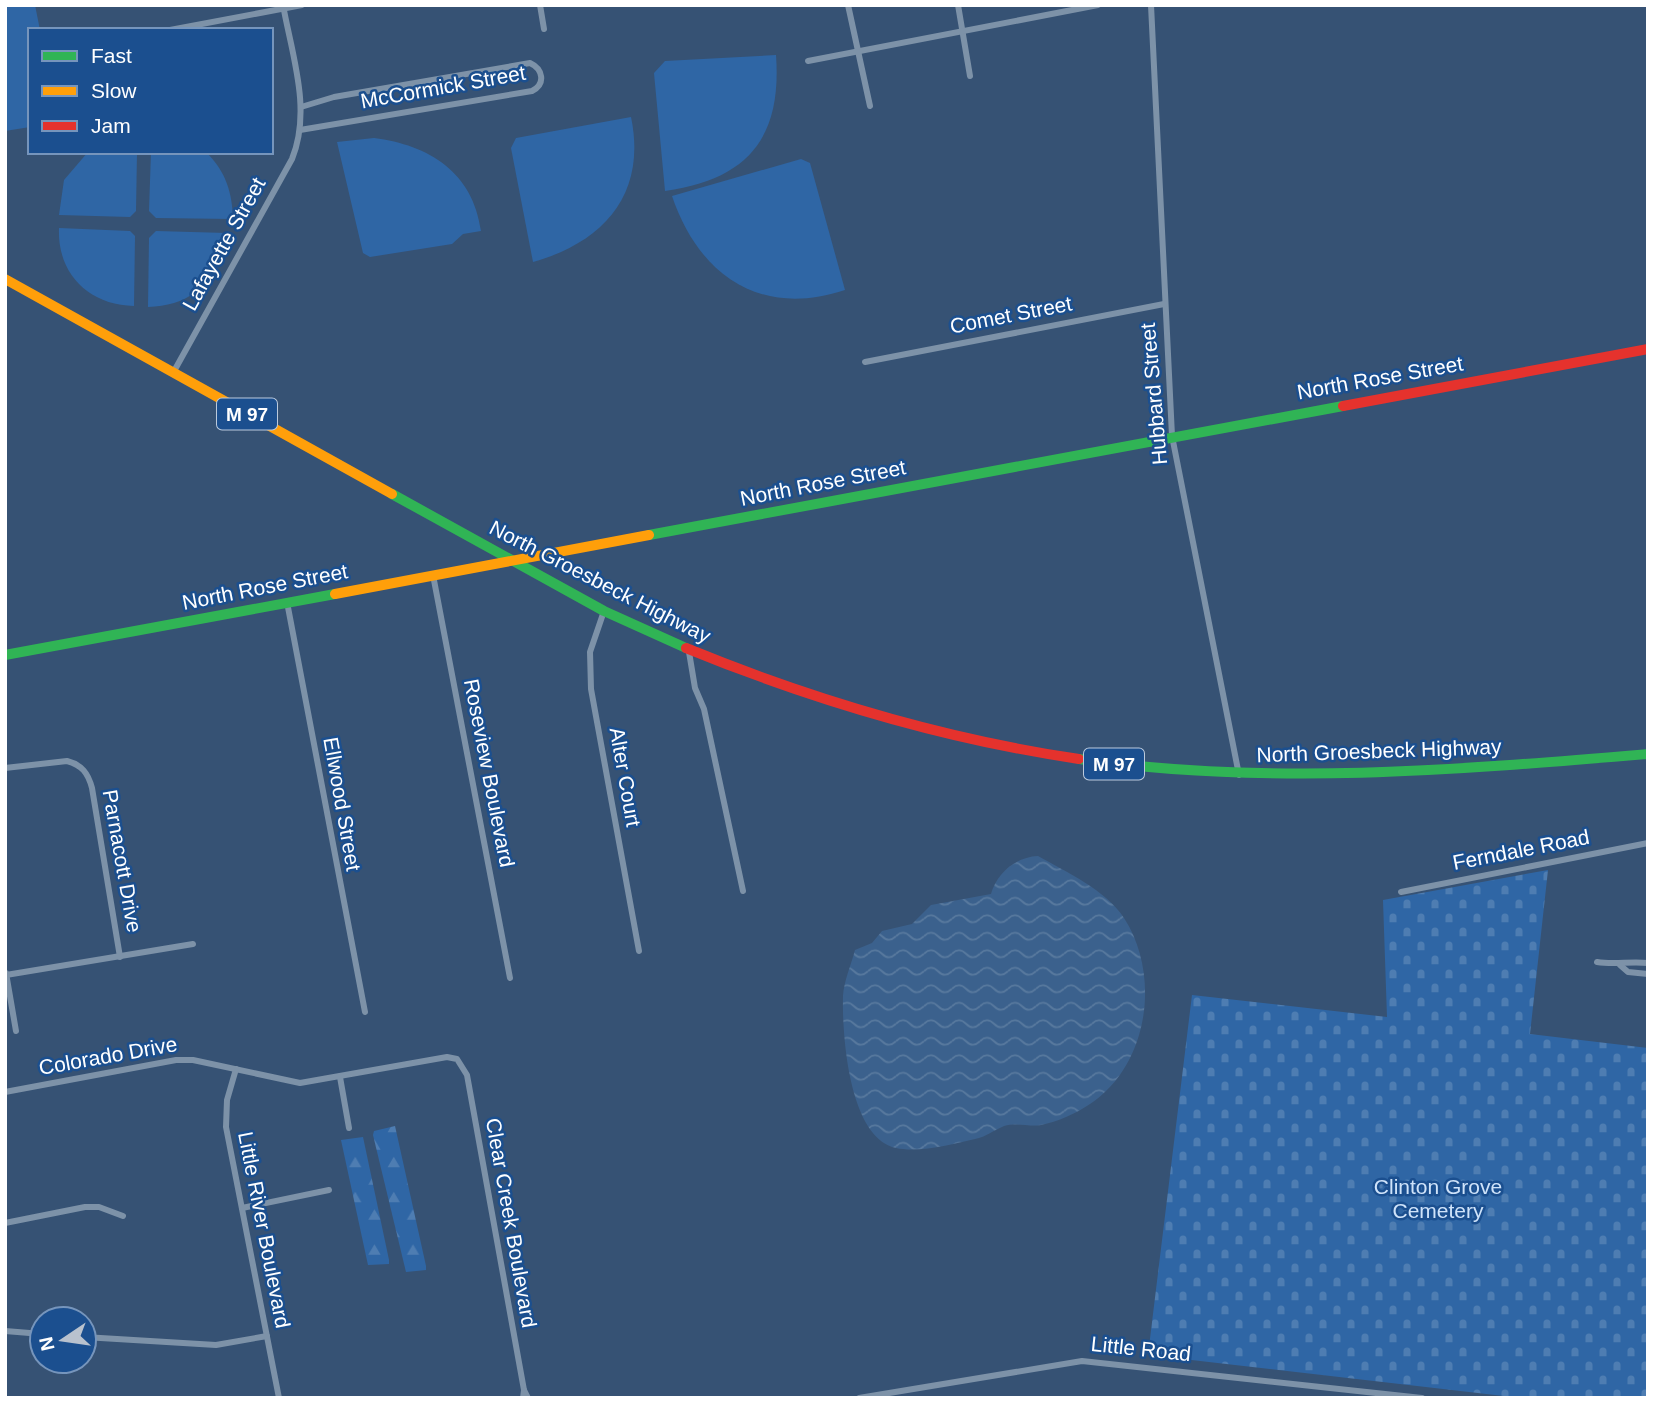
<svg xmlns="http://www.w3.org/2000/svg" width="1653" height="1403" font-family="Arial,sans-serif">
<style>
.grass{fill:#2f66a5}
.forest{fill:url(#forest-firs)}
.cemetery{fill:url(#cemetery-stones)}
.water{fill:url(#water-waves)}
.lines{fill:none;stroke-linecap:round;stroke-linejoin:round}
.street{stroke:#7d92a8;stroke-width:6}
.fast{stroke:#30b455;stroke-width:10}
.slow{stroke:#ff9f0a;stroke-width:10}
.jam{stroke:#e5322d;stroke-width:10}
.labels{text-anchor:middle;stroke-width:5;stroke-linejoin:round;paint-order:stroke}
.shield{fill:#1b4f8f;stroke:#bbcadd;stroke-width:2}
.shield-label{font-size:19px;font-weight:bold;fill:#fff}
.street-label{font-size:21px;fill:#fff;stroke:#1b4f8f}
.park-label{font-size:21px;fill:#cfe3fa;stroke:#1b4f8f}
</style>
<defs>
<pattern id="forest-firs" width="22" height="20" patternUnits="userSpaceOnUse" patternTransform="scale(1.75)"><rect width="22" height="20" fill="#2f66a5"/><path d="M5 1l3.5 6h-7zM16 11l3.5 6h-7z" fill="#4e7db2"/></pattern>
<pattern id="cemetery-stones" width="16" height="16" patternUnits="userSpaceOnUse" patternTransform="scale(1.75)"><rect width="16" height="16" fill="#2f66a5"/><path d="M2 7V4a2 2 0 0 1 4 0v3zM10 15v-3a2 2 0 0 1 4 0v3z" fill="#4e7db2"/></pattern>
<pattern id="water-waves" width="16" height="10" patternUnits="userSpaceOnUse" patternTransform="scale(1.75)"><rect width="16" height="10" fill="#3b618d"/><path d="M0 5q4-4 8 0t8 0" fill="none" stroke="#58799e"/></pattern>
</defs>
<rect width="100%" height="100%" fill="#365274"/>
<g class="grass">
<path d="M5,5h30l5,25h-10v97l-25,4z"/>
<path d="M776,55c6,83 -28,124 -111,136l-11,-118 11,-12z"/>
<path d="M631,117c16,77 -27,125 -98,145l-22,-114 5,-10z"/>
<path d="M374,138c55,7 99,34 107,93l-18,3 -11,10 -82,13 -7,-4 -26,-111z"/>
<path d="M88,152h49l-1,59 -6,6 -71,-2 5,-35z"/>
<path d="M151,152h55c20,20 26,40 27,67l-77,-1 -7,-7z"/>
<path d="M801,159l9,4 35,127c-84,28 -146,-14 -173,-94z"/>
<path d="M59,228l71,3 5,5 -1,70c-46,-1 -77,-33 -75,-78z"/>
<path d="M156,231l71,2c-5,45 -34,73 -79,74l1,-69z"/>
</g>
<g class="forest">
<path d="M395,1126l31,140v4l-20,2 -33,-137 1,-4z"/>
<path d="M363,1137l26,123v4l-21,1 -27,-125z"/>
</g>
<path class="cemetery" d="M1548,870l-18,164 118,14v350h-127l-373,-43 44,-360 195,22 -4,-117z"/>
<path class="water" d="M1038,856c28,16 68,34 86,62 37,57 25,147 -34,186 -13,9 -33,18 -49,21 -11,2 -25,-3 -37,1 -10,4 -18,11 -29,13 -21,5 -56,14 -79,9 -47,-10 -54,-113 -53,-152 1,-15 8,-31 12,-46l17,-7 10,-12 30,-7 19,-19 60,-11c6,-21 25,-37 47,-38z"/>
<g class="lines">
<g class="street">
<path d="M540,5l4,24"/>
<path d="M848,5l22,101"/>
<path d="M958,5l12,71"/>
<path d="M1151,5l21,431 67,339"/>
<path d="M170,30l132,-25"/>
<path d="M808,61l290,-56"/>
<path d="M300,130l232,-39c14,-7 11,-22 -2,-28l-196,34 -33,10"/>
<path d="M865,362l299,-58"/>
<path d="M173,373l119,-214c20,-49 0,-104 -9,-154"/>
<path d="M433,575l77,403"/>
<path d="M287,602l78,410"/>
<path d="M604,611l-14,41 1,37 48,262"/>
<path d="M689,652l6,36 9,21 39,182"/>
<path d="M5,768l62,-7c15,4 21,12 25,27l28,169"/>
<path d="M1401,892l247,-49"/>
<path d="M1597,962c18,3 32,-1 51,1"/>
<path d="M1620,965l8,7 20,2"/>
<path d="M6,973l10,58"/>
<path d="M6,975l187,-31"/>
<path d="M236,1069l-9,31 -1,27 53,271"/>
<path d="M340,1077l9,51"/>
<path d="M5,1092l171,-32h17l107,23 147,-26 10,2 10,16 57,315"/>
<path d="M242,1208l87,-18"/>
<path d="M5,1223l80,-16h14l24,9"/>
<path d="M5,1331l37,3"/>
<path d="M84,1337l132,8 51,-9"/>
<path d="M523,1398l1,-8 4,8"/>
<path d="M859,1398l223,-37 340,37"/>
</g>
<g class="fast">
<path d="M392,494l212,117 82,37"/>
<path d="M649,535l694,-129"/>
<path d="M5,655l330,-61"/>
<path d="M1079,759c191,27 378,11 569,-5"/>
</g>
<g class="slow">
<path d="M5,279l387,215"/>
<path d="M335,594l314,-59"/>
</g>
<g class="jam">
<path d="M1343,406l305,-57"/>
<path d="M686,648c127,52 258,91 393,111"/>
</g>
</g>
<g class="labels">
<g class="shield">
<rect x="217" y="398.5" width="60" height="31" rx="5"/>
<rect x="1084" y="748.5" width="60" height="31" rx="5"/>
</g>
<g class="shield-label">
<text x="247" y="421">M 97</text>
<text x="1114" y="771">M 97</text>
</g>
<g class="street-label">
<text transform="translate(443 87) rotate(-10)" y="7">McCormick Street</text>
<text transform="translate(224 244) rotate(-61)" y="7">Lafayette Street</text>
<text transform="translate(1011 315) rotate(-11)" y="7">Comet Street</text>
<text transform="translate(1380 378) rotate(-10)" y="7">North Rose Street</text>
<text transform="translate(1154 394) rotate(-95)" y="7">Hubbard Street</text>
<text transform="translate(823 483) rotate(-11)" y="7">North Rose Street</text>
<text transform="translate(600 582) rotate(27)" y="7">North Groesbeck Highway</text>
<text transform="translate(265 587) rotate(-11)" y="7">North Rose Street</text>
<text transform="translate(1379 751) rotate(-2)" y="7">North Groesbeck Highway</text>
<text transform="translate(489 773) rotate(79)" y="7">Roseview Boulevard</text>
<text transform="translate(625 777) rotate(80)" y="7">Alter Court</text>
<text transform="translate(342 804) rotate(80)" y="7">Ellwood Street</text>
<text transform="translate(1521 850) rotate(-11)" y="7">Ferndale Road</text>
<text transform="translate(122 861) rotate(80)" y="7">Parnacott Drive</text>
<text transform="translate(108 1056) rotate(-10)" y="7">Colorado Drive</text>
<text transform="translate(511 1223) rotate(80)" y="7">Clear Creek Boulevard</text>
<text transform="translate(264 1230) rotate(79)" y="7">Little River Boulevard</text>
<text transform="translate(1141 1349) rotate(6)" y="7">Little Road</text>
</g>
<g class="park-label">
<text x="1438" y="1194">Clinton Grove<tspan x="1438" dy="24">Cemetery</tspan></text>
</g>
</g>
<rect width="1653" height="1403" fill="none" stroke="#ffffff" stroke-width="14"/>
<rect x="28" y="28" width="245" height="126" fill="#1b4f8f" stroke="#7695bc" stroke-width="2"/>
<rect x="42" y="51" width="35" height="10" fill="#30b455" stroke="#7695bc" stroke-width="2"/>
<text x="91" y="63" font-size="21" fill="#ffffff">Fast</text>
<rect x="42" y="86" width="35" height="10" fill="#ff9f0a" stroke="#7695bc" stroke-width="2"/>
<text x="91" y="98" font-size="21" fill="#ffffff">Slow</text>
<rect x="42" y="121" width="35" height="10" fill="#e5322d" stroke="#7695bc" stroke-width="2"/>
<text x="91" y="133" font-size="21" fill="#ffffff">Jam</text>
<g transform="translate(63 1340) rotate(257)"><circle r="33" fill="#1b4f8f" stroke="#7695bc" stroke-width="2"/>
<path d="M0-5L12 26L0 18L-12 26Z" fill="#b9c2ce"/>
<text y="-10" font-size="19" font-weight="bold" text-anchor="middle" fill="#ffffff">N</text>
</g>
</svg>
